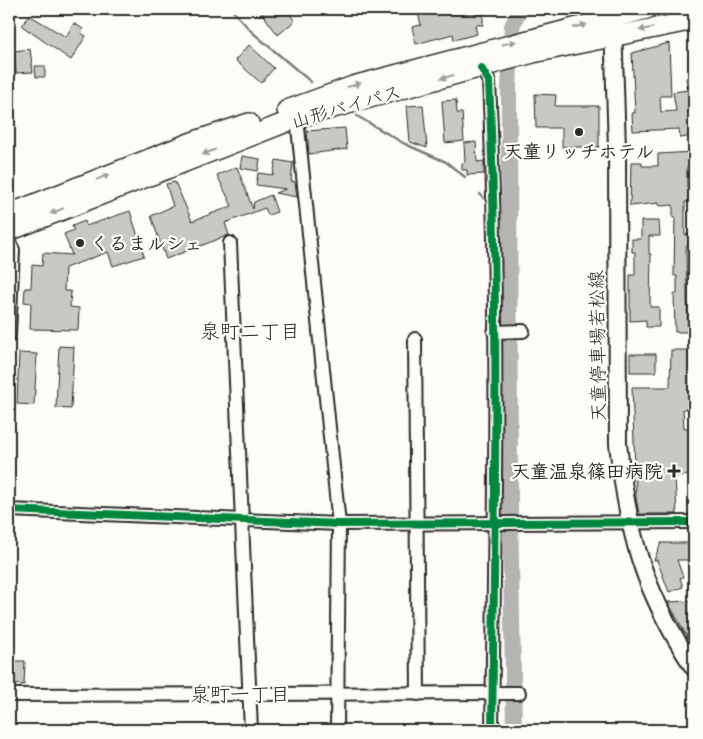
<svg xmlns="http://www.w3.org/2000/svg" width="703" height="739" font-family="Sriracha,'Klee One',sans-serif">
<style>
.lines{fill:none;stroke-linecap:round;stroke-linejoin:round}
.stream{stroke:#7e7d7b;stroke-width:2.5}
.river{stroke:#b5b4b1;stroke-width:16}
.building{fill:#c9c8c4;stroke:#2b2b2b}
.minor-casing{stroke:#2b2b2b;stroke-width:16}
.major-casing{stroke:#2b2b2b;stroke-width:20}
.highway-casing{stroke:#2b2b2b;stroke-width:22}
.minor{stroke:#fdfcf7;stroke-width:12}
.major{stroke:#fdfcf7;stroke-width:16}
.highway{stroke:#fdfcf7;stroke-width:19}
.cycleway-casing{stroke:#fdfcf7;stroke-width:11}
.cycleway{stroke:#00873e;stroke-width:8}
.oneway{fill:#9e9e9b}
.poi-dot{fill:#2b2b2b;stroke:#fdfcf7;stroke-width:2}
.labels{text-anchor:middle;stroke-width:4.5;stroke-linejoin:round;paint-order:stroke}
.street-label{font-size:19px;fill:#2b2b2b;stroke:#fdfcf7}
.poi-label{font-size:19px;font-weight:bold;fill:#2b2b2b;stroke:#fdfcf7}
.neighbourhood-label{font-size:20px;fill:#2b2b2b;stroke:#fdfcf7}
</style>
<rect width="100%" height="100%" fill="#fdfcf7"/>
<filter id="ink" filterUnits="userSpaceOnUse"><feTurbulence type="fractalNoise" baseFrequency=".02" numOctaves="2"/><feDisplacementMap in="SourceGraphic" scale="10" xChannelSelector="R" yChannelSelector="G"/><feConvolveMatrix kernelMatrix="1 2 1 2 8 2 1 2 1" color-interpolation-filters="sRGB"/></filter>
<g filter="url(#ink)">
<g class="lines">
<g class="stream">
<path d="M231,9l21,23 59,50"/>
<path d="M357,116l48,28 41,18 19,15"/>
<path d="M480,194l9,10"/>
<path d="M499,219l11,15"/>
</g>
<path class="river" d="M514,730l-4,-221 -1,-421 3,-62 8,-17"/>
</g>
<g class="building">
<path d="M265,9h16l4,6 3,-3 7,9 -17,14 -17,-23z"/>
<path d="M417,9h27l1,4h38v12h-8l2,9 -23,6 -1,-6 -37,10 -4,-17 9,-2z"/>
<path d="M29,15l37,22 8,-14 9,6 -2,4 5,3 -15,24 -49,-34z"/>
<path d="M669,43l2,53h-11l1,16 15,-1 -3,-19 15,-2 -2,-12 8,-1v59l-14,2 -1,-9 -46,2 -1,-18h3l-3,-60z"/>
<path d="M249,45l25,23 -13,15 -26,-23z"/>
<path d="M30,49l3,23 -17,1 -2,-22z"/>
<path d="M35,66h10v11h-9z"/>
<path d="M535,94l21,1 -1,11h44v41h-37v-19h-26z"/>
<path d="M456,100l1,13h5l2,28 -19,2 -3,-42z"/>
<path d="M423,105l4,43 -17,-6 -3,-36z"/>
<path d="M345,128l2,21 -38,5 -2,-23z"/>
<path d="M476,142l1,20 7,-1v13l-17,1v-5h-5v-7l3,-1 -1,-19z"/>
<path d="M694,152v15h-7v21h4l1,14h-7v33l4,-1v11l-3,1 2,86h-13l-1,-38h3v-18h-3l1,-59 -2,1v-13l-14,1v-3l-29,3 1,-44h11v4h16v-12z"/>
<path d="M242,156l18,3 -2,12 -18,-3z"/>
<path d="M276,160l17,3 -2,18 4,1 2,15 -22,-4 11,-4 -30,-4 2,-12 15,2z"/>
<path d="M237,167l16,42 1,-7 17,-7 6,17 -9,3 -3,-7 -40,15 4,12 -63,24 -15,-43 22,-10 -7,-22 9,-2 17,39 40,-15 -15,-31z"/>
<path d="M130,211l14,45 -31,10 -5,-14 -43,16 -1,23h7l-1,16 9,1 -1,22 -48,-1 1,-26 -7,-1 1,-14h6l1,-23 10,1 1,-13 29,2 -8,-21 10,-4 -2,-4 13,-5 1,5z"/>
<path d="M641,221h18l1,15h-11v18h2l-1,53h9v20h-13v-7l-16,1v-46h5v-23h-3v-13h9z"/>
<path d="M59,346l15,1 -3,62 -15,-1z"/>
<path d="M671,350h23v59h-11l1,19h10v47l-19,1 2,38h-38l-3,-16 -4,-111h38z"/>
<path d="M19,353l18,1 -3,51 -17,-1z"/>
<rect x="630" y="354" width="26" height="18"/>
<path d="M661,543h28v17h-12l6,17 -3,1 3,9 -14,5 -12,-32h-3z"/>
<path d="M694,601v48l-26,-47z"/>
<path d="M9,661h16l-1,24 -15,-1z"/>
</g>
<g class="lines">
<defs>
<g id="minor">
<path d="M481,68l8,13c10,216 6,433 3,649"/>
<path d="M297,118l42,406 -2,206"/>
<path d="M9,242l4,8 -4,86"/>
<path d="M230,243l21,487"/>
<path d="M494,332l29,-1"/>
<path d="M415,339l3,355"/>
<path d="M9,510l330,14 355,-2"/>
<path d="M9,695l510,-2"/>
</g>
<path id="major" d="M613,24l4,124 1,296c10,90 25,147 76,224"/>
<g id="highway">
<path d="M287,110l66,-24 294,-77"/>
<path d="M9,214l183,-72 57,-19"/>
<path d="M9,231l288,-113 236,-65 161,-33"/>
</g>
</defs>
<use href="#minor" class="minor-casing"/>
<use href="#major" class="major-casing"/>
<use href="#highway" class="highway-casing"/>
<use href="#minor" class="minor"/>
<use href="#major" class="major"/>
<use href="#highway" class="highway"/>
<defs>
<g id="cycleway">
<path d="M481,68l8,13c10,216 6,433 3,649"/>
<path d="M9,510l330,14 355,-2"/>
</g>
</defs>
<use href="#cycleway" class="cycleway-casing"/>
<use href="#cycleway" class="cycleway"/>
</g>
<defs><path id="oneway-solid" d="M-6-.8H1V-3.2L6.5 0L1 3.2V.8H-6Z" transform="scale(1.25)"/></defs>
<g class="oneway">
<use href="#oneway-solid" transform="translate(580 26) rotate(-14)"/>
<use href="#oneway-solid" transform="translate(646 29) rotate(169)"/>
<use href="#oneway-solid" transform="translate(509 43) rotate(-13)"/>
<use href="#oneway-solid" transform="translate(447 77) rotate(165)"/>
<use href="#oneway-solid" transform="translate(354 85) rotate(-17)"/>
<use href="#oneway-solid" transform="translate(209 152) rotate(158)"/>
<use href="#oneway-solid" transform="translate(103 177) rotate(-22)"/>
<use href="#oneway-solid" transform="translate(57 211) rotate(158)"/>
</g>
</g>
<g class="poi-dot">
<circle cx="579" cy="132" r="5"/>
<circle cx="80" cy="243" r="5"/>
<path d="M671.5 463.5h5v5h5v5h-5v5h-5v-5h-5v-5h5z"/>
</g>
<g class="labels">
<g class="street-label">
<text transform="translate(346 106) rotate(-16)" y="7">山形バイパス</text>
<text transform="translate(597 346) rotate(-91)" y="7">天童停車場若松線</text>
</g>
<g class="poi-label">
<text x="579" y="158">天童リッチホテル</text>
<text x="90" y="250" text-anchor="start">くるまルシェ</text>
<text x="663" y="478" text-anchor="end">天童温泉篠田病院</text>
</g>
<g class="neighbourhood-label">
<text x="250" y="338">泉町二丁目</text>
<text x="240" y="701">泉町一丁目</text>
</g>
</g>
<rect width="703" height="739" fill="none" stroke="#fdfcf7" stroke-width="30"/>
<rect x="15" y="15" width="673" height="709" fill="none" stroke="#2b2b2b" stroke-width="2" filter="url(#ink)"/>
</svg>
